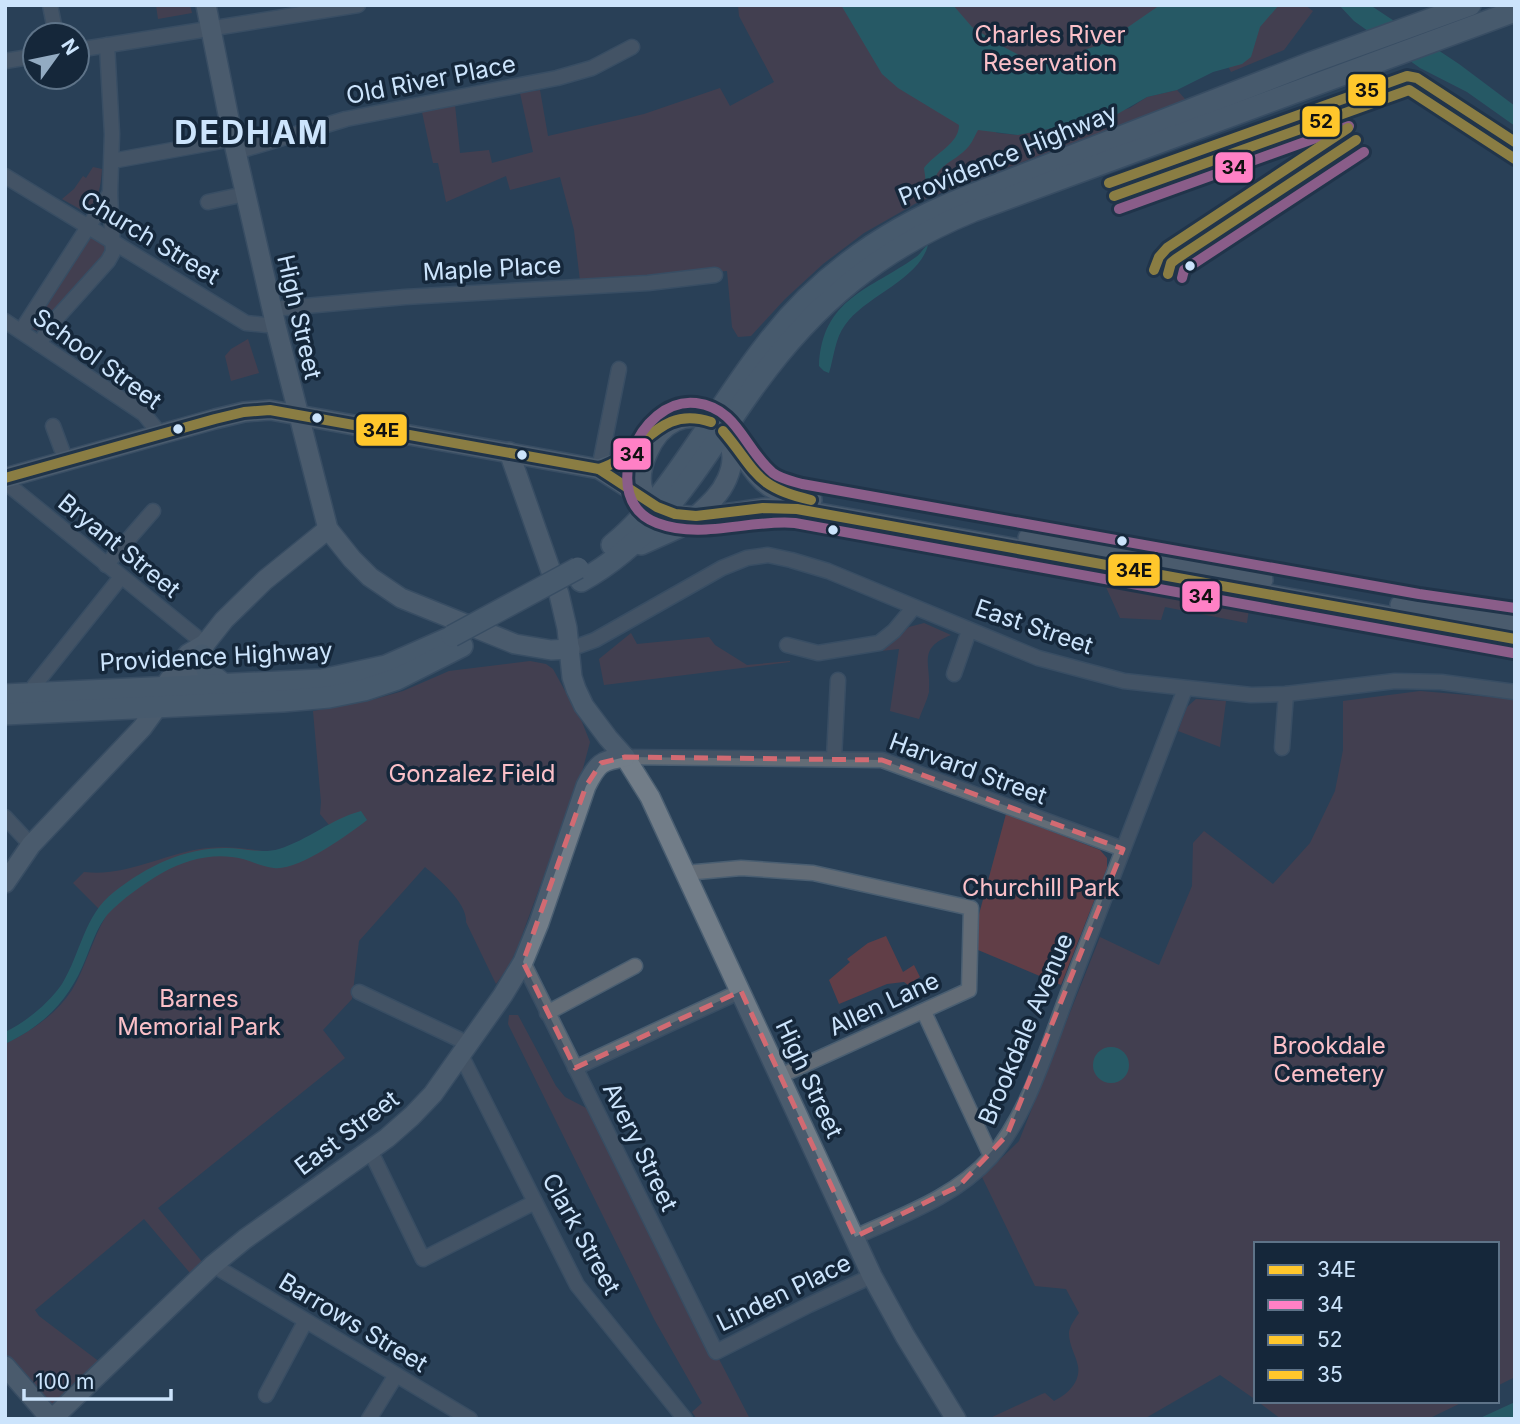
<svg xmlns="http://www.w3.org/2000/svg" width="1520" height="1424" font-family="Inter,sans-serif">
<style>
.green{fill:#613e47}
.water{fill:#237977}
.lines{fill:none;stroke-linecap:round;stroke-linejoin:round}
.minor-casing{stroke:#4a5e71;stroke-width:17}
.major-casing{stroke:#4a5e71;stroke-width:22}
.highway-casing{stroke:#4a5e71;stroke-width:24}
.minor{stroke:#636c76;stroke-width:14}
.major{stroke:#727d88;stroke-width:19}
.highway{stroke:#6b7a88;stroke-width:21}
.highway-bridge-casing{stroke:#4a5e71;stroke-width:24;stroke-linecap:butt}
.highway-bridge{stroke:#6b7a88;stroke-width:21}
.bus-1-casing{stroke:#15273a;stroke-width:16}
.bus-2-casing{stroke:#15273a;stroke-width:16}
.bus-3-casing{stroke:#15273a;stroke-width:16}
.bus-4-casing{stroke:#15273a;stroke-width:16}
.bus-1{stroke:#ffc72c;stroke-width:10}
.bus-2{stroke:#ff80c5;stroke-width:10}
.bus-3{stroke:#ffc72c;stroke-width:10}
.bus-4{stroke:#ffc72c;stroke-width:10}
.marked{fill:none;stroke:#d26a72;stroke-width:5;stroke-dasharray:14 9;stroke-linejoin:round}
.bus-dot{fill:#cce4fc;stroke:#15273a;stroke-width:2.5}
.labels{text-anchor:middle;stroke-width:7;stroke-linejoin:round;paint-order:stroke}
.park-label{font-size:24px;fill:#fbc0c8;stroke:#15273a}
.street-label{font-size:24px;fill:#cce4fc;stroke:#15273a}
.district-label{font-size:32px;font-weight:bold;letter-spacing:2px;fill:#cce4fc;stroke:#15273a}
.line-badge{stroke:#15273a;stroke-width:2.5}
.pale-badge-label{font-size:19px;text-anchor:middle;font-weight:bold;fill:#111}
</style>
<rect width="100%" height="100%" fill="#294057"/>
<g class="green">
<path d="M156,5h34l2,8 -34,6z"/>
<path d="M738,5h108l151,128 21,2 53,-10 59,-17 17,-11 30,-7 9,10 -266,101 -56,32 -41,31 -38,35 -34,37 -13,1 -6,-10 -5,-56 -147,10 -6,-51 -14,-53 -50,13 -4,-14 -60,26 -8,-39h-5l-11,-51 33,-7 5,48 29,-3 3,13 41,-11 -13,-59 20,-3 8,46 96,-22 76,-26 10,18 44,-24 -35,-66z"/>
<path d="M897,5h320l-129,81z"/>
<path d="M1268,5h37l8,6 -29,39 -53,22 -9,-18z"/>
<path d="M93,167l9,2c-1,15 -3,34 -17,43l-23,-13 12,-10 9,-13 3,2z"/>
<path d="M91,237l15,9 -2,7 -65,78 -7,-2 -1,-2z"/>
<path d="M248,339l11,34 -28,8 -6,-25 6,-7z"/>
<path d="M1101,576l149,26 -3,21 -82,-16 -4,13 -41,-2z"/>
<path d="M924,623l27,12c-35,14 -19,28 -22,57 -2,9 -7,18 -10,27l-29,-8 9,-62 -18,2 28,-24z"/>
<path d="M631,633l6,11 72,-7 6,8 32,20 43,-4v1l-186,23 -5,-26z"/>
<path d="M530,661l16,3 7,5 29,53 8,20 -8,30 -64,174 -9,20 -13,18 -30,-62c2,-18 -28,-44 -41,-55l-66,74 -7,58 -29,31 22,28 -187,150 50,61 -12,11 -52,-61 -109,91 4,6 66,50 -53,53 -47,-53v-322c26,-13 51,-29 67,-54 14,-24 20,-50 34,-74l-33,-33 11,-11c44,5 80,-19 123,-24 31,-3 61,4 92,10l39,-22 -18,-22 1,-12 -8,-91 55,-10 35,-10 46,-20z"/>
<path d="M1420,691l95,8v678l-18,9v-142h-241v156l-36,-25 -76,44h-156l54,-25 3,-1 9,8c13,-6 27,-19 24,-35 -2,-11 -9,-20 -9,-33 0,-6 6,-14 10,-20l-13,-24 -31,-3 -53,-109 37,-36 81,-204 59,28 33,-79 1,-43 11,-12 69,53 37,-41 25,-52 8,-41v-49z"/>
<path d="M1196,699l30,2 -6,46 -42,-16 9,-24z"/>
<path d="M1006,814l94,36 7,8v10l-46,117 -83,-35v-32z"/>
<path d="M886,936l17,36 11,-7 6,12 -12,8 -4,-3 -17,2 -48,20 -10,-24 21,-18 -3,-3 21,-16z"/>
<path d="M509,1015h9l38,71 9,11 25,13 160,309h-53l-5,-7 10,-9 -48,-84 -146,-295z"/>
<path d="M1257,1401h208l-37,18h-147z"/>
</g>
<g class="water">
<path d="M841,5h112l19,22 30,19 26,14 24,5 10,-1 25,-15 18,-6 55,-38h119l-19,22 -9,30 -9,7 -29,8 -36,18 -30,7 -33,19 -96,19 -40,-5c-3,5 -5,11 -9,16 -17,20 -36,16 -37,49l-4,3 -4,-30c11,-15 35,-24 35,-43l-61,-37 -16,-14z"/>
<path d="M1339,5h31l89,59 56,42v20l-48,-34 -47,-24 -66,-47z"/>
<path d="M928,245c-9,35 -63,51 -83,80 -10,13 -11,32 -16,48l-5,-2 -5,-5c3,-68 51,-76 97,-109 6,-4 6,-8 12,-12z"/>
<path d="M361,811l6,9c-19,15 -69,51 -93,48 -10,-1 -21,-6 -31,-9 -28,-7 -56,0 -81,14 -19,11 -40,26 -55,42 -10,13 -15,28 -21,43 -16,41 -41,67 -81,86v-12c21,-10 44,-29 57,-48 19,-31 22,-69 52,-92 33,-26 70,-44 112,-44 17,0 36,6 53,1 29,-9 52,-30 82,-38z"/>
<circle cx="1111" cy="1065" r="18"/>
<path d="M1515,1402l-2,17h-35z"/>
</g>
<g class="lines">
<defs>
<g id="minor">
<path d="M50,5l6,30"/>
<path d="M77,50l281,-45"/>
<path d="M5,61l30,-5"/>
<path d="M236,152l110,-33 211,-41 35,-10 40,-21"/>
<path d="M112,161l121,-22"/>
<path d="M5,176l241,147 30,3"/>
<path d="M208,202l37,-8"/>
<path d="M272,309l133,-12 243,-14 67,-8"/>
<path d="M5,321l139,93 17,21"/>
<path d="M21,331l89,-138"/>
<path d="M39,344l15,-23 54,-60 5,-9 -3,-59 2,-59 -5,-89"/>
<path d="M53,426l13,35"/>
<path d="M599,469l20,-100"/>
<path d="M5,482l200,162"/>
<path d="M106,565l47,-54"/>
<path d="M787,645l31,8 61,-10 15,-12 20,-24"/>
<path d="M570,649l25,-9 127,-72 25,-10 21,-3 23,5 37,11 210,87 86,23 127,14 35,-1 109,-13 46,1 74,10"/>
<path d="M954,674l15,-43"/>
<path d="M34,686l87,-109"/>
<path d="M1282,748l4,-54"/>
<path d="M625,757l257,3 241,89"/>
<path d="M834,758l4,-78"/>
<path d="M5,817l26,28"/>
<path d="M685,873l56,-5 72,5 158,35 -2,82 -189,86"/>
<path d="M523,962l193,390 93,-47 63,-29"/>
<path d="M359,992l110,52"/>
<path d="M924,1012l67,144"/>
<path d="M547,1013l88,-47"/>
<path d="M461,1055l116,230 108,134"/>
<path d="M575,1068l166,-77"/>
<path d="M370,1150l53,109 112,-57"/>
<path d="M855,1237c48,-22 100,-40 136,-80 38,-43 59,-118 80,-172 38,-99 76,-197 114,-296"/>
<path d="M213,1265l257,154"/>
<path d="M266,1395l39,-73"/>
<path d="M369,1419l27,-44"/>
</g>
<g id="major">
<path d="M206,5l27,134 43,187 52,203 24,30 18,18 31,21 114,46 36,6 19,-1"/>
<path d="M731,440c31,39 25,50 81,60"/>
<path d="M509,452l50,142 8,34 5,49 4,12 8,17 24,32 17,19 25,40 222,479 33,60 51,83"/>
<path d="M599,469l20,-7 33,-29"/>
<path d="M5,478l210,-59 29,-7 26,-2 329,59 50,32"/>
<path d="M696,516c12,-11 24,-21 31,-37 25,-56 -51,-91 -79,-27 -6,13 -10,27 -4,41 16,38 91,18 121,15 11,-1 21,0 32,1l718,130"/>
<path d="M1028,538l235,42"/>
<path d="M1400,605l115,17"/>
<path d="M161,691l27,-37 17,-10"/>
<path d="M5,883l26,-38 111,-117 16,-22 22,-20 18,-22 7,-20 19,-24 41,-40 63,-51"/>
<path d="M5,1366l46,53"/>
<path d="M52,1419l161,-154 32,-26 142,-101 25,-22 21,-22 70,-99 20,-33 16,-39 47,-137c11,-22 15,-26 39,-29"/>
</g>
<g id="highway">
<path d="M641,544l38,-17 17,-11"/>
<path d="M612,545c42,-34 70,-81 101,-125 17,-25 33,-50 52,-74 51,-68 121,-117 199,-148l349,-136 157,-57"/>
<path d="M581,581c83,-46 121,-123 175,-197 59,-81 124,-135 217,-173l542,-200"/>
<path d="M202,655l6,17 15,12"/>
<path d="M5,695l317,-15 64,-14 61,-27"/>
<path d="M5,714l278,-13 46,-4 35,-7 33,-11 65,-33"/>
</g>
</defs>
<use href="#minor" class="minor-casing"/>
<use href="#major" class="major-casing"/>
<use href="#highway" class="highway-casing"/>
<use href="#minor" class="minor"/>
<use href="#major" class="major"/>
<use href="#highway" class="highway"/>
<defs>
<path id="highway-bridge" d="M452,636l126,-68"/>
</defs>
<use href="#highway-bridge" class="highway-bridge-casing"/>
<use href="#highway-bridge" class="highway-bridge"/>
<defs>
<g id="bus-1">
<path d="M723,431c34,40 31,56 88,69"/>
<path d="M599,469c46,-14 58,-65 112,-47"/>
<path d="M5,478l210,-59 29,-7 26,-2 329,59 58,38 18,7 21,2 67,-8 34,1 718,130"/>
</g>
<g id="bus-2">
<path d="M1119,209l230,-83"/>
<path d="M1182,278l2,-8 180,-118"/>
<path d="M1513,653l-718,-130c-46,-4 -93,17 -138,0 -61,-23 -18,-127 39,-120 42,5 48,46 77,70 8,6 19,8 29,11l617,110 96,14"/>
</g>
<g id="bus-3">
<path d="M1114,196l295,-106 106,69"/>
<path d="M1168,274l3,-11 5,-4 180,-119"/>
</g>
<g id="bus-4">
<path d="M1109,183l298,-107 10,2 98,64"/>
<path d="M1154,270l5,-13 8,-9 181,-120"/>
</g>
</defs>
<use href="#bus-1" class="bus-1-casing"/>
<use href="#bus-2" class="bus-2-casing"/>
<use href="#bus-3" class="bus-3-casing"/>
<use href="#bus-4" class="bus-4-casing"/>
<use href="#bus-1" class="bus-1"/>
<use href="#bus-2" class="bus-2"/>
<use href="#bus-3" class="bus-3"/>
<use href="#bus-4" class="bus-4"/>
</g>
<path d="M0 0H1520V1424H0ZM625,757l257,3 241,89 -116,286 -48,51 -104,51 -114,-246 -166,77 -52,-106 63,-176 15,-23z" fill="#294057" fill-opacity=".55" fill-rule="evenodd"/>
<path class="marked" d="M625,757l257,3 241,89 -116,286 -48,51 -104,51 -114,-246 -166,77 -52,-106 63,-176 15,-23z"/>
<g class="bus-dot">
<circle cx="1190" cy="266" r="6"/>
<circle cx="317" cy="418" r="6"/>
<circle cx="178" cy="429" r="6"/>
<circle cx="522" cy="455" r="6"/>
<circle cx="833" cy="530" r="6"/>
<circle cx="1122" cy="541" r="6"/>
</g>
<g class="labels">
<g class="park-label">
<text x="1050" y="43">Charles River<tspan x="1050" dy="28">Reservation</tspan></text>
<text x="472" y="782">Gonzalez Field</text>
<text x="1041" y="896">Churchill Park</text>
<text x="199" y="1007">Barnes<tspan x="199" dy="28">Memorial Park</tspan></text>
<text x="1329" y="1054">Brookdale<tspan x="1329" dy="28">Cemetery</tspan></text>
</g>
<g class="street-label">
<text transform="translate(431 80) rotate(-11)" y="8">Old River Place</text>
<text transform="translate(1008 155) rotate(-22)" y="8">Providence Highway</text>
<text transform="translate(150 238) rotate(31)" y="8">Church Street</text>
<text transform="translate(492 269) rotate(-3)" y="8">Maple Place</text>
<text transform="translate(299 317) rotate(77)" y="8">High Street</text>
<text transform="translate(97 359) rotate(36)" y="8">School Street</text>
<text transform="translate(119 546) rotate(39)" y="8">Bryant Street</text>
<text transform="translate(1034 627) rotate(19)" y="8">East Street</text>
<text transform="translate(216 657) rotate(-3)" y="8">Providence Highway</text>
<text transform="translate(968 769) rotate(20)" y="8">Harvard Street</text>
<text transform="translate(884 1004) rotate(-25)" y="8">Allen Lane</text>
<text transform="translate(1026 1029) rotate(-67)" y="8">Brookdale Avenue</text>
<text transform="translate(809 1079) rotate(65)" y="8">High Street</text>
<text transform="translate(347 1133) rotate(-37)" y="8">East Street</text>
<text transform="translate(640 1147) rotate(64)" y="8">Avery Street</text>
<text transform="translate(581 1234) rotate(61)" y="8">Clark Street</text>
<text transform="translate(784 1293) rotate(-26)" y="8">Linden Place</text>
<text transform="translate(353 1323) rotate(31)" y="8">Barrows Street</text>
</g>
<g class="district-label">
<text x="252" y="144">DEDHAM</text>
</g>
</g>
<g class="line-badge">
<rect x="1347" y="73" width="40" height="34" rx="7" fill="#ffc72c"/>
<rect x="1301" y="105" width="40" height="33" rx="7" fill="#ffc72c"/>
<rect x="1214" y="151" width="40" height="33" rx="7" fill="#ff80c5"/>
<rect x="355" y="413" width="53" height="34" rx="7" fill="#ffc72c"/>
<rect x="612" y="437" width="40" height="34" rx="7" fill="#ff80c5"/>
<rect x="1107" y="553" width="54" height="34" rx="7" fill="#ffc72c"/>
<rect x="1181" y="580" width="40" height="33" rx="7" fill="#ff80c5"/>
</g>
<g class="pale-badge-label">
<text x="1367" y="97">35</text>
<text x="1321" y="128">52</text>
<text x="1234" y="174">34</text>
<text x="381" y="437">34E</text>
<text x="632" y="461">34</text>
<text x="1134" y="577">34E</text>
<text x="1201" y="603">34</text>
</g>
<rect width="1520" height="1424" fill="none" stroke="#cce4fc" stroke-width="14"/>
<rect x="1254" y="1242" width="245" height="161" fill="#15273a" stroke="#5e7388" stroke-width="2"/>
<rect x="1268" y="1265" width="35" height="10" fill="#ffc72c" stroke="#5e7388" stroke-width="2"/>
<text x="1317" y="1277" font-size="21" fill="#cce4fc">34E</text>
<rect x="1268" y="1300" width="35" height="10" fill="#ff80c5" stroke="#5e7388" stroke-width="2"/>
<text x="1317" y="1312" font-size="21" fill="#cce4fc">34</text>
<rect x="1268" y="1335" width="35" height="10" fill="#ffc72c" stroke="#5e7388" stroke-width="2"/>
<text x="1317" y="1347" font-size="21" fill="#cce4fc">52</text>
<rect x="1268" y="1370" width="35" height="10" fill="#ffc72c" stroke="#5e7388" stroke-width="2"/>
<text x="1317" y="1382" font-size="21" fill="#cce4fc">35</text>
<g transform="translate(56 56) rotate(57)"><circle r="33" fill="#15273a" stroke="#5e7388" stroke-width="2"/>
<path d="M0-5L12 26L0 18L-12 26Z" fill="#93abc2"/>
<text y="-10" font-size="19" font-weight="bold" text-anchor="middle" fill="#cce4fc">N</text>
</g>
<path d="M24 1389v10h147v-10" fill="none" stroke="#cce4fc" stroke-width="3.5"/>
<text x="35" y="1389" font-size="21" fill="#cce4fc" stroke="#15273a" stroke-width="5" paint-order="stroke">100 m</text>
</svg>
